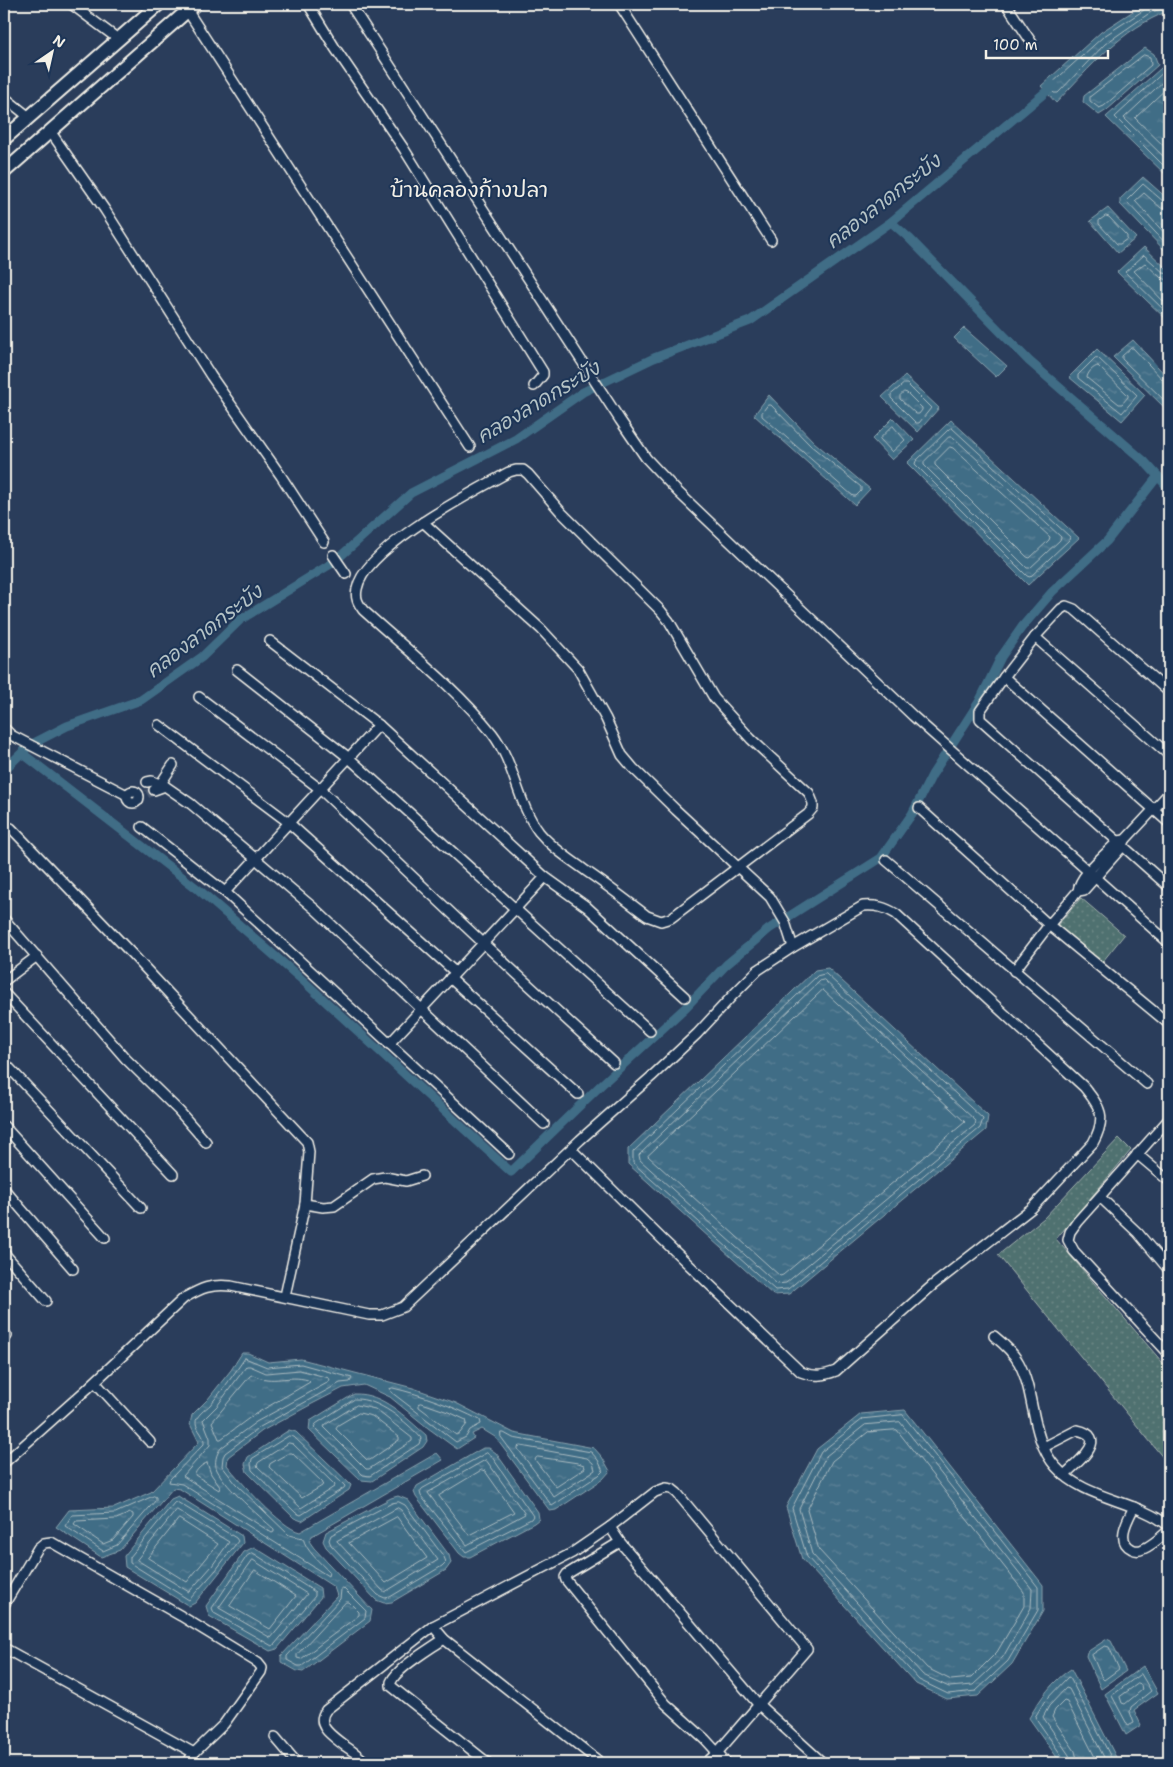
<svg xmlns="http://www.w3.org/2000/svg" width="1173" height="1767" font-family="'Shantell Sans','Playpen Sans Thai',sans-serif">
<style>
.grass{fill:url(#grass-dots);stroke:#a2b1ac}
.water{fill:url(#water-ripples);stroke:#89a2ad}
.lines{fill:none;stroke-linecap:round;stroke-linejoin:round}
.shore{stroke:#acbcc1;stroke-width:1}
.canal{stroke:#416d86;stroke-width:9}
.street-tunnel{stroke:#485870;stroke-width:9;stroke-dasharray:9 4.5;stroke-linecap:butt}
.street-casing{stroke:#f4f1e8;stroke-width:12}
.primary-casing{stroke:#f4f1e8;stroke-width:16}
.street{stroke:#1d3557;stroke-width:9}
.primary{stroke:#1d3557;stroke-width:12}
.labels{text-anchor:middle;stroke-width:4;stroke-linejoin:round;paint-order:stroke}
.water-label{font-size:20px;font-style:italic;fill:#b5c3c6;stroke:#1d3557}
.quarter-label{font-size:21px;fill:#f4f1e8;stroke:#1d3557}
</style>
<defs>
<pattern id="grass-dots" width="8" height="8" patternUnits="userSpaceOnUse" patternTransform="scale(1.25)"><rect width="8" height="8" fill="#507170"/><path d="M2 2h.1M6 6h.1" fill="none" stroke="#6a8684" stroke-width="1.8" stroke-linecap="round"/></pattern>
<pattern id="water-ripples" width="26" height="14" patternUnits="userSpaceOnUse" patternTransform="scale(1.25)"><rect width="26" height="14" fill="#416d86"/><path d="M2 4q2-2 4 0t4 0M15 11q2-2 4 0t4 0" fill="none" stroke="#5d8297"/></pattern>
</defs>
<rect width="100%" height="100%" fill="#2a3d5b"/>
<filter id="ink" filterUnits="userSpaceOnUse"><feTurbulence type="fractalNoise" baseFrequency=".02" numOctaves="2"/><feDisplacementMap in="SourceGraphic" scale="10" xChannelSelector="R" yChannelSelector="G"/><feConvolveMatrix kernelMatrix="1 2 1 2 8 2 1 2 1" color-interpolation-filters="sRGB"/></filter>
<g filter="url(#ink)">
<g class="grass">
<path d="M1081,898l43,37 -25,31 -44,-38z"/>
<path d="M1119,1138l12,12 -75,89 113,131v95l-171,-210 46,-37z"/>
</g>
<g class="water">
<path d="M1144,4h25v7c-47,17 -80,57 -113,92l-15,-17 60,-54z"/>
<path d="M1145,48l9,6 4,11 -51,45 -8,5 -16,-13 1,-6z"/>
<path d="M1169,61v117l-63,-61z"/>
<path d="M1143,177l26,23v55l-49,-51v-5z"/>
<path d="M1108,208l28,30 -18,15 -28,-32z"/>
<path d="M1144,247l25,24v51l-52,-50z"/>
<path d="M964,328l43,38 -11,11 -42,-39z"/>
<path d="M1133,340l36,39v33l-56,-55z"/>
<path d="M1097,349l48,46 -23,26 -53,-44z"/>
<path d="M905,376l34,32 -21,24 -36,-35z"/>
<path d="M769,395l45,47 56,47 -15,16 -101,-90z"/>
<path d="M893,418l21,22 -22,20 -20,-21z"/>
<path d="M951,420l128,118 -51,47 -121,-122z"/>
<path d="M828,968l160,148 -2,14 -197,164 -16,1 -145,-131v-15l187,-179z"/>
<path d="M242,1353h6l20,9 33,-3 112,29 43,15 58,30 80,15 8,9 8,14 -7,8 -47,31 -6,1 -55,-74 -13,-8 -10,5 2,4 -17,11 -29,-21 -38,-31 -26,-12 -21,3 -31,16 -50,27 -34,26 -1,8c13,16 54,63 73,67l137,-79 6,7 -131,76 -3,5 5,7 58,62 -2,11 -67,51 -6,-1 -16,-9v-6l56,-60 -3,-9 -154,-98 -7,-1 -53,62 -19,7 -45,-30 13,-17 45,-2 37,-16 48,-50 -9,-18 2,-9 16,-16 23,-29z"/>
<path d="M354,1394c29,-1 51,23 72,41l1,6 -4,6 -51,34 -11,-1 -52,-50 1,-9z"/>
<path d="M905,1410l138,175v26l-31,53 -34,32 -31,3 -31,-15 -114,-125 -16,-52 31,-58 44,-35z"/>
<path d="M289,1430l7,2 55,53 -2,5 -47,31 -8,-3 -47,-46 -2,-8 3,-7z"/>
<path d="M483,1448h6l7,5 42,59 1,7 -5,4 -64,34h-6l-5,-4 -43,-56 -2,-5 3,-6z"/>
<path d="M178,1496l64,40 1,7 -48,60 -6,3 -64,-39 -1,-11 47,-57z"/>
<path d="M398,1496l10,4 41,55 2,8 -5,7 -54,32 -8,1 -8,-3 -50,-53 -3,-6 3,-9 65,-34z"/>
<path d="M254,1547l66,41 1,9 -44,52 -7,2 -61,-35 -3,-10 38,-54z"/>
<path d="M1107,1639l4,2 15,30 -25,18 -15,-33 1,-4z"/>
<path d="M1143,1666l15,27 -24,17 7,15 -15,10 -21,-41z"/>
<path d="M1071,1669l48,94h-58l-32,-45c11,-19 24,-38 42,-49z"/>
</g>
<g class="lines">
<g class="shore">
<path d="M1146,4l-2,6 -40,26 -54,49 -1,3 5,5h4l47,-49 46,-32 18,-5"/>
<path d="M1144,55l6,2 1,8 -47,41 -5,2 -9,-7v-4z"/>
<path d="M1169,67l-54,50 54,54"/>
<path d="M1169,76l-45,42 45,44"/>
<path d="M1169,86l-34,32 34,33"/>
<path d="M1169,204l-5,-2 -21,-18 -17,17 43,46"/>
<path d="M1169,210l-8,-2 -17,-15 -9,8 34,37"/>
<path d="M1106,216l3,1 18,19v3l-7,5h-3l-18,-20v-3z"/>
<path d="M1169,274l-5,-1 -20,-18 -19,17 44,43"/>
<path d="M1169,280l-8,-2 -16,-15 -11,8 35,36"/>
<path d="M1098,358l39,37 -1,2 -14,16 -44,-35v-3l17,-17z"/>
<path d="M1098,366l30,29v2l-6,7h-3l-32,-26c0,-5 7,-12 11,-12z"/>
<path d="M1169,382l-5,-1 -31,-33h-2l-9,8v3l47,46"/>
<path d="M904,384h3l24,24 -12,15h-3l-25,-25v-3z"/>
<path d="M904,392l3,1 15,15v2l-3,4h-3l-16,-15v-3z"/>
<path d="M768,405h3l39,40 51,42v4l-5,5h-3l-91,-80v-3z"/>
<path d="M893,426l12,14 -13,12 -12,-13z"/>
<path d="M952,428l118,109 -1,3 -39,37 -3,-1 -112,-112 1,-3 33,-32z"/>
<path d="M949,437h4l108,100 -1,3 -30,28h-3l-103,-103v-3z"/>
<path d="M950,447l3,1 97,89 -1,3 -19,18 -3,-1 -92,-92v-3z"/>
<path d="M826,974l157,145 -3,9 -192,161 -13,1 -142,-127v-11l184,-176z"/>
<path d="M824,980l152,141 -1,4 -189,158 -9,1 -137,-124 -1,-5 181,-174z"/>
<path d="M823,990l142,132 -182,153 -3,1 -132,-120z"/>
<path d="M245,1358l22,9 34,-3 51,14 -2,4 -10,1 -80,44 -35,26 -2,4 -1,9 14,18 53,51 14,3c3,13 17,24 26,34l-1,4 -146,-92 -13,-2 1,-3 34,-35c1,-9 -7,-13 -8,-21 -1,-7 10,-14 14,-18 13,-15 24,-31 35,-47z"/>
<path d="M247,1366h3l16,7 34,-3 29,8 1,2 -1,2 -73,40 -35,26c-5,6 -7,15 -4,22 10,19 41,45 57,59v3l-2,1 -89,-57 27,-31v-7l-7,-18 14,-14z"/>
<path d="M253,1375c20,10 35,-1 55,5l2,2 -58,34 -31,23h-2l-7,-17 38,-46z"/>
<path d="M393,1388c30,7 59,18 87,32l1,4 -11,6 -4,7 -10,5 -65,-50 -1,-3z"/>
<path d="M355,1399c23,-1 52,23 66,39l-2,6 -49,32 -7,-1 -49,-48 2,-3z"/>
<path d="M422,1403l29,10 15,7 1,4 -7,9 -4,2 -37,-28v-3z"/>
<path d="M357,1405l18,4 37,29v3l-43,28h-3l-42,-42 1,-2z"/>
<path d="M359,1413l13,3 27,21v3l-29,20h-3l-31,-31 1,-3z"/>
<path d="M903,1415l135,172v23l-30,51 -32,30 -28,3 -29,-14 -112,-123 -15,-49 29,-56 42,-33z"/>
<path d="M900,1422l132,167 -1,19 -28,49 -30,28 -24,2 -26,-12 -111,-121 -13,-45 27,-53 39,-31z"/>
<path d="M897,1430l127,162v14l-27,46 -26,26 -20,2 -24,-12 -108,-118 -12,-40 25,-49 36,-29z"/>
<path d="M501,1433h3l9,5 78,14 7,8 5,11 -4,4 -47,31 -51,-69z"/>
<path d="M289,1436l5,1 51,49 -1,2 -43,27 -5,-2 -44,-43 -1,-6 1,-5z"/>
<path d="M289,1443l4,1 42,41 -1,2 -33,21 -44,-42 1,-3z"/>
<path d="M521,1446l66,12 6,5 2,7 -41,27 -36,-48v-2z"/>
<path d="M289,1453h3l31,30 -1,3 -20,12 -33,-31 1,-3z"/>
<path d="M487,1453l5,4 41,59 -2,3 -65,33 -45,-56 -1,-4 2,-3z"/>
<path d="M538,1457l40,6 6,2 1,3 -29,19 -21,-27 1,-2z"/>
<path d="M486,1460l39,54 -58,31 -39,-52z"/>
<path d="M207,1463l4,11 9,13 -1,3 -24,-15c0,-4 7,-11 12,-12z"/>
<path d="M482,1470l3,1 29,41 -45,23 -30,-39z"/>
<path d="M154,1496l2,1v3l-39,45 -14,6 -38,-25 7,-11 43,-2z"/>
<path d="M177,1502l59,36 2,3 -22,29 -27,30 -59,-37v-6l44,-54z"/>
<path d="M399,1502l6,3 39,52 2,5 -4,4 -52,31 -5,1 -7,-3 -47,-50 -2,-5 2,-5 61,-32z"/>
<path d="M398,1508l3,2 37,50 -53,32 -3,-2 -45,-49z"/>
<path d="M177,1510l52,32 -17,24 -23,26 -52,-32z"/>
<path d="M131,1513l2,1v3l-20,23 -10,4 -29,-20 2,-3 40,-2z"/>
<path d="M397,1517l30,41 -41,25 -37,-40z"/>
<path d="M179,1519l39,25 -31,38 -39,-24z"/>
<path d="M253,1553l62,39v4l-40,48 -3,2 -58,-33 -2,-5 35,-52z"/>
<path d="M253,1560l54,34 -36,44 -52,-30z"/>
<path d="M255,1570l41,26 -26,33 -40,-23z"/>
<path d="M343,1588l23,23 -1,7 -63,48h-4l-11,-6v-4l53,-57 1,-9z"/>
<path d="M346,1602h3l10,10v3l-58,44 -4,-1v-3z"/>
<path d="M1105,1646l4,1 10,22 -15,11 -2,-2 -10,-23z"/>
<path d="M1141,1674l10,17 -20,16 -1,5 4,11 -6,3 -16,-30z"/>
<path d="M1138,1684l3,1 1,5 -17,14 -3,-1 -2,-6z"/>
<path d="M1064,1763v-4l-29,-42 9,-15 24,-25 2,1 44,85"/>
<path d="M1071,1763l-2,-8 -26,-38 6,-11 17,-18 3,1 38,74"/>
<path d="M1078,1763l-3,-12 -23,-34 3,-7 9,-9 3,1 31,61"/>
</g>
<g class="canal">
<path d="M891,222l18,16 120,123 116,101 20,22 4,-1"/>
<path d="M22,753l177,137 100,87 212,195 89,-86 86,-79 40,-42 43,-36 112,-71 31,-44 20,-39 47,-73 22,-45 21,-30 30,-35 55,-51 51,-65"/>
<path d="M4,770l26,-25 37,-19 74,-26 61,-43 38,-37 94,-58 77,-69 105,-54 67,-47 71,-34 96,-37 141,-99 163,-137"/>
</g>
<path class="street-tunnel" d="M147,794l7,-4"/>
<defs>
<g id="street">
<path d="M71,4l47,35"/>
<path d="M308,4l27,44 69,101 139,223v3l-9,11"/>
<path d="M350,4l270,416 26,38 31,33 236,225 256,227"/>
<path d="M619,4l152,236"/>
<path d="M1006,4l26,39"/>
<path d="M187,10l283,437"/>
<path d="M4,97l25,20"/>
<path d="M50,131l55,79 106,166 70,100 43,66"/>
<path d="M516,470h7l5,4 33,38 100,99 8,10 45,77 37,41 58,54 4,10v5l-5,6 -137,104 -10,3 -14,-5c-20,-15 -40,-31 -61,-45 -16,-12 -34,-23 -47,-39 -22,-29 -24,-69 -47,-99 -37,-46 -85,-83 -129,-123 -5,-7 -8,-12 -6,-21 7,-41 116,-97 152,-117z"/>
<path d="M423,522l118,107 37,40 28,50 16,36 11,13 43,42 94,87 15,25 8,25"/>
<path d="M333,555l13,19"/>
<path d="M1035,637l134,118"/>
<path d="M270,641l109,84 166,152 42,30 98,90"/>
<path d="M237,670l112,88 301,273"/>
<path d="M1004,677l165,146"/>
<path d="M1169,692l-95,-83 -8,-3 -5,3 -26,28 -31,40 -24,34v8l189,168"/>
<path d="M199,697l121,92 163,154 131,120"/>
<path d="M159,725l129,97 167,150"/>
<path d="M4,728l7,7 116,60"/>
<path d="M147,782l5,-1 13,5 -11,4"/>
<path d="M165,786l26,18 125,106 228,214"/>
<path d="M158,788l15,-23"/>
<circle cx="133" cy="797" r="6"/>
<path d="M919,808l130,117 120,99"/>
<path d="M142,827l83,65 284,262"/>
<path d="M11,828l122,127 174,187 2,10 -4,52 -20,92"/>
<path d="M1125,840l44,-47"/>
<path d="M886,860l261,224"/>
<path d="M225,892l154,-167"/>
<path d="M4,919l122,140 53,52 27,31"/>
<path d="M1014,971l35,-46 29,-34c1,-16 29,-38 40,-50l7,-1 -2,6 -39,44 -6,1"/>
<path d="M450,978l128,116"/>
<path d="M4,981l33,-25"/>
<path d="M4,993l169,181"/>
<path d="M389,1044l156,-167"/>
<path d="M4,1062l137,146"/>
<path d="M1169,1119l-92,103 -7,10 -2,8 6,11 95,103"/>
<path d="M4,1126l101,112"/>
<path d="M1137,1154l32,27"/>
<path d="M4,1189l69,80"/>
<path d="M1100,1197l38,36 31,37"/>
<path d="M305,1204l18,3 11,-1 39,-27 12,-2 21,4 16,-5"/>
<path d="M4,1253l42,48"/>
<path d="M4,1333l3,3"/>
<path d="M994,1336c10,8 19,16 25,27 17,32 11,75 37,104 29,33 79,32 113,59"/>
<path d="M95,1382l55,60"/>
<path d="M1044,1447l33,-17c35,7 -2,35 -13,45"/>
<path d="M4,1463l83,-74 97,-91c18,-10 26,-14 47,-12l138,29h13l21,-8 177,-167 71,-63 46,-43 37,-40 24,-24 35,-23 70,-41c13,-1 22,1 33,8l188,173c17,21 23,30 9,56l-61,65 -99,77 -97,86c-13,5 -22,6 -35,1l-139,-133 -91,-90"/>
<path d="M1134,1507c-6,12 -19,34 -2,42 4,2 7,2 11,0 10,-4 18,-12 26,-19"/>
<path d="M610,1527l10,15 138,162 65,59"/>
<path d="M620,1542l-53,32 -2,3 1,3 100,124 39,35 22,24"/>
<path d="M4,1605l34,-57 6,-5 7,-1 130,74 77,47 4,5 -1,4 -37,52 -30,29 -7,10"/>
<path d="M433,1626l11,13 157,124"/>
<path d="M444,1639c-14,10 -47,29 -53,43v4l97,77"/>
<path d="M4,1648l190,105"/>
<path d="M275,1737l22,26"/>
<path d="M367,1763c-7,-6 -14,-12 -22,-17 -11,-9 -31,-20 -19,-36l107,-84 139,-73 38,-26 45,-35 11,-4 6,1 5,4 130,156 -90,104 -11,10"/>
</g>
<g id="primary">
<path d="M4,139l155,-135"/>
<path d="M4,172l191,-168"/>
</g>
</defs>
<use href="#street" class="street-casing"/>
<use href="#primary" class="primary-casing"/>
<use href="#street" class="street"/>
<use href="#primary" class="primary"/>
</g>
</g>
<g class="labels">
<g class="water-label">
<text transform="translate(883 201) rotate(-38)" y="7">คลองลาดกระบัง</text>
<text transform="translate(538 402) rotate(-31)" y="7">คลองลาดกระบัง</text>
<text transform="translate(204 631) rotate(-37)" y="7">คลองลาดกระบัง</text>
</g>
<g class="quarter-label">
<text x="469" y="197">บ้านคลองก้างปลา</text>
</g>
</g>
<rect width="1173" height="1767" fill="none" stroke="#1d3557" stroke-width="20"/>
<rect x="10" y="10" width="1153" height="1747" fill="none" stroke="#f4f1e8" stroke-width="2" filter="url(#ink)"/>
<g transform="translate(52 52) rotate(34)" stroke="#1d3557" stroke-width="4" paint-order="stroke">
<path d="M0-4L9 19L0 12L-9 19Z" fill="#f4f1e8"/>
<text y="-8" font-size="14" font-weight="bold" text-anchor="middle" fill="#f4f1e8">N</text>
</g>
<path d="M986 50v8h122v-8" fill="none" stroke="#f4f1e8" stroke-width="2.5"/>
<text x="993" y="50" font-size="15" fill="#f4f1e8" stroke="#1d3557" stroke-width="4" paint-order="stroke">100 m</text>
</svg>
